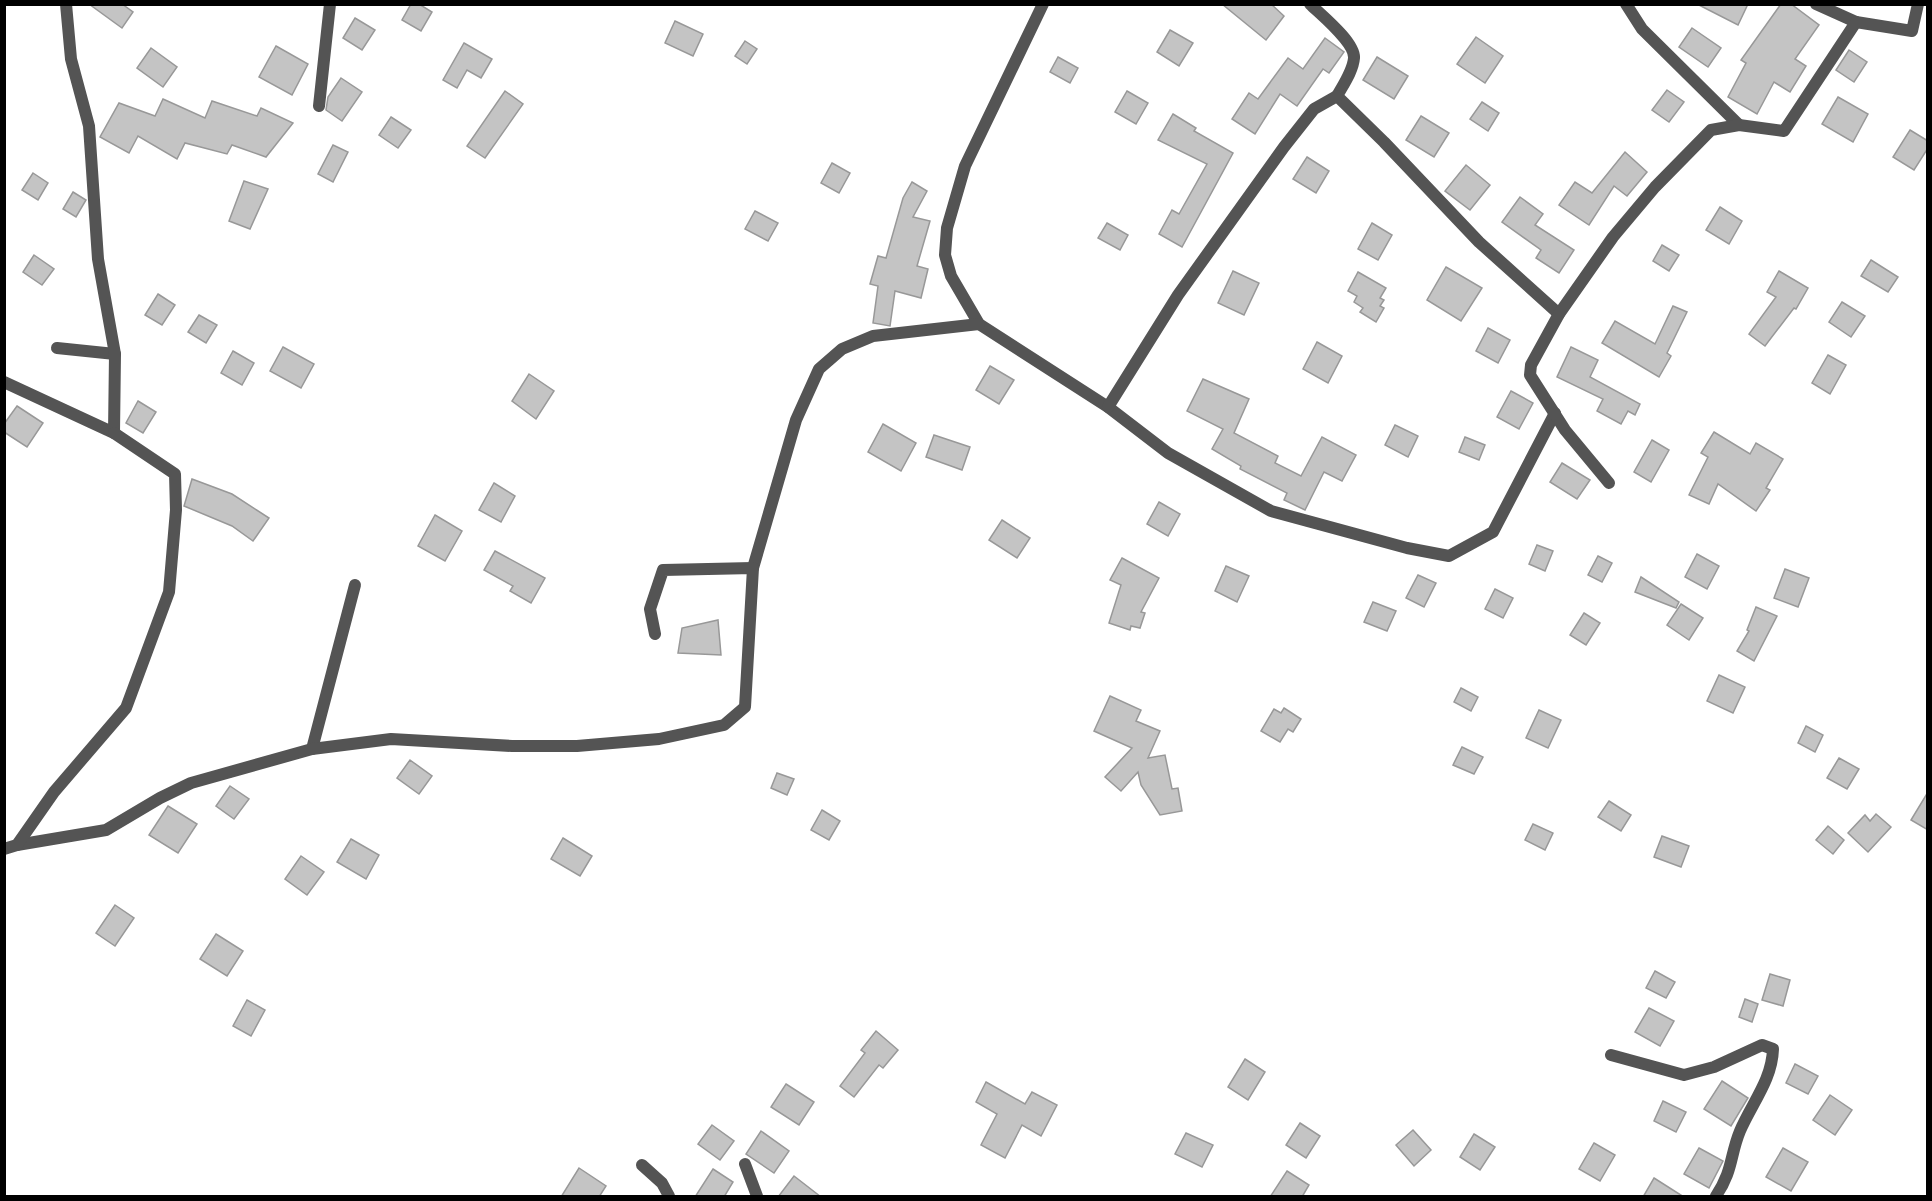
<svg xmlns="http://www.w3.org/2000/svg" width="1932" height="1201" font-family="Inter,sans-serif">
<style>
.building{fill:#c4c4c4;stroke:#989898;stroke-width:1.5}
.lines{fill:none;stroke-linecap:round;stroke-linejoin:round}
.street{stroke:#545454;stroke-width:12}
</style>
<rect width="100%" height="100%" fill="#fff"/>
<g class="building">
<path d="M89,4h33l11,8 -11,16z"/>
<path d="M411,4h8l13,8 -11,19 -19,-11z"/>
<path d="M1222,4h49l13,12 -18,24z"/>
<path d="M1697,4h51l-10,21z"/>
<path d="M1781,4h10l28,21 -24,34 11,7 -16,26 -16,-10 -17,32 -29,-17 18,-34 -5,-3z"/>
<path d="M355,18l20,12 -13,20 -19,-12z"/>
<path d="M675,21l28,13 -10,22 -28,-13z"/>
<path d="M1692,28l29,20 -13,19 -29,-20z"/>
<path d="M1170,30l23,13 -14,23 -22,-14z"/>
<path d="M1476,37l27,19 -18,27 -28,-19z"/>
<path d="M1325,38l19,14 -15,21 -6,-4 -26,37 -17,-12 -25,40 -23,-15 17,-26 9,6 30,-41 15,11z"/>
<path d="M745,41l12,8 -10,15 -12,-8z"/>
<path d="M464,43l28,16 -11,19 -14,-8 -10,18 -14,-8z"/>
<path d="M276,46l32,18 -16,31 -33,-18z"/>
<path d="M151,48l26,19 -14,20 -26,-19z"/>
<path d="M1849,50l18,12 -13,20 -18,-12z"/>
<path d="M1058,57l20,11 -8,15 -20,-11z"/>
<path d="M1377,57l31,19 -14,23 -31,-19z"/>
<path d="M341,78l21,14 -20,29 -16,-11 2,-13z"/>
<path d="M1667,90l17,12 -15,20 -17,-12z"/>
<path d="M505,91l18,13 -38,54 -18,-12z"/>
<path d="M1127,91l21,12 -12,21 -21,-12z"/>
<path d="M1838,97l30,17 -15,28 -31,-18z"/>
<path d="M163,99l42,19 7,-17 45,15 4,-8 32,15 -27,34 -34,-12 -5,9 -42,-11 -8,16 -39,-23 -9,17 -29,-16 19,-34 36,13z"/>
<path d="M1482,102l17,11 -11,18 -18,-12z"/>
<path d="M1173,114l23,14 -2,3 39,22 -51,94 -23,-13 13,-24 7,4 28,-50 -49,-24z"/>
<path d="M1421,116l28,17 -15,24 -28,-17z"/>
<path d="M391,117l20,13 -13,18 -19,-13z"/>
<path d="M1910,130l18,11v7l-14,22 -21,-13z"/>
<path d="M333,145l15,7 -15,30 -15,-8z"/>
<path d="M1625,152l22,20 -20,24 -13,-10 -25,39 -30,-20 16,-23 17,11z"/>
<path d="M1307,157l22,14 -13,22 -23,-14z"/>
<path d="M832,163l18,10 -11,20 -18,-10z"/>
<path d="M1466,165l24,20 -20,25 -25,-19z"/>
<path d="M33,173l15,10 -10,17 -16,-10z"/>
<path d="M244,181l24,8 -18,40 -21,-8z"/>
<path d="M912,182l15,9 -14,26 17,4 -13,45 11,3 -7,29 -26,-7 -5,35 -17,-3 5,-37 -8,-2 8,-28 8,2 17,-60z"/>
<path d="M73,192l13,8 -10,17 -13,-8z"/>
<path d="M1520,197l23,17 -8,11 39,25 -15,23 -23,-15 5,-8 -39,-28z"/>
<path d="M1720,207l22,14 -13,23 -23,-14z"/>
<path d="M755,211l23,12 -10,18 -23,-12z"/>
<path d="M1107,223l21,12 -8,15 -22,-12z"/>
<path d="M1372,223l20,12 -14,25 -20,-11z"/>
<path d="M1662,245l17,10 -10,16 -16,-10z"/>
<path d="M34,255l20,14 -12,16 -19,-13z"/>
<path d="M1871,260l27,17 -10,15 -27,-16z"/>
<path d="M1446,267l36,21 -21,33 -34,-21z"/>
<path d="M1233,271l26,12 -15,32 -26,-12z"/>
<path d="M1779,271l29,17 -12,21 -2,-1 -29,38 -16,-12 27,-37 -9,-5z"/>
<path d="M1358,272l28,16 -6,10 4,2 -4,6 4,2 -8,14 -16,-10 3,-4 -9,-6 3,-6 -9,-5z"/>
<path d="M158,294l17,11 -13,20 -17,-10z"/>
<path d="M1842,302l23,14 -14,21 -22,-15z"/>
<path d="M1673,306l14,6 -20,41 4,3 -12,21 -57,-34 13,-22 40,23z"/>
<path d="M199,315l18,10 -11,18 -18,-11z"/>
<path d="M1488,328l22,12 -12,23 -22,-12z"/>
<path d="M1317,342l25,14 -14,27 -25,-14z"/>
<path d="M283,347l31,17 -13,24 -31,-17z"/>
<path d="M1571,347l27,13 -8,17 50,27 -5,11 -7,-4 -7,13 -24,-13 6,-12 -46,-22z"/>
<path d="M233,351l21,12 -12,22 -21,-12z"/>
<path d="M1828,355l18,10 -16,29 -18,-11z"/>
<path d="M990,366l24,14 -15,24 -23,-14z"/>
<path d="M529,374l25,17 -18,28 -24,-18z"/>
<path d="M1203,379l46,20 -15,34 44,23 -3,7 26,13 21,-39 34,18 -14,26 -18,-9 -19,38 -21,-10 3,-7 -47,-24 1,-3 -29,-17 11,-20 -36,-18z"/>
<path d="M1511,391l22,12 -14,26 -22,-12z"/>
<path d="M138,401l18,11 -13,21 -17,-10z"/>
<path d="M17,406l26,17 -16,24 -23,-15v-8z"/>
<path d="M883,424l33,19 -15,28 -33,-19z"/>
<path d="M1395,425l23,11 -10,21 -23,-12z"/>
<path d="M1714,432l36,22 6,-11 27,16 -17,29 4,2 -14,21 -38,-27 -9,20 -20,-9 19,-38 -7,-4z"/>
<path d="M934,435l36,12 -8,23 -36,-13z"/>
<path d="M1465,437l20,8 -6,15 -20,-8z"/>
<path d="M1652,440l17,10 -18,32 -17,-10z"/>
<path d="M1562,463l28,17 -13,19 -27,-17z"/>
<path d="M192,479l40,15 37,24 -16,23 -21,-15 -48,-20z"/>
<path d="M494,483l21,13 -14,26 -22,-12z"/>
<path d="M1159,502l21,12 -12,22 -21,-12z"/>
<path d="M435,515l27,16 -17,30 -27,-15z"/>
<path d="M1002,520l28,18 -13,20 -28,-18z"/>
<path d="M1537,545l16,6 -8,20 -16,-7z"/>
<path d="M495,551l50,27 -14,25 -21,-12 3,-5 -29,-16z"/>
<path d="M1697,554l22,12 -12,23 -22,-12z"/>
<path d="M1598,556l14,7 -10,19 -14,-7z"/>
<path d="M1122,558l37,20 -18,34 4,1 -5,15 -9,-2 -1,4 -21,-7 12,-38 -11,-5z"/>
<path d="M1226,566l23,10 -12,26 -22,-11z"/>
<path d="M1785,569l24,9 -11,29 -24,-9z"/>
<path d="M1418,575l18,8 -12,24 -18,-9z"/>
<path d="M1641,577l38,25 -3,6 -41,-16z"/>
<path d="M1495,589l18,9 -10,20 -18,-9z"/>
<path d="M1373,602l23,9 -9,20 -23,-9z"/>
<path d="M1681,604l22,14 -14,22 -22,-15z"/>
<path d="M1756,607l21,9 -23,45 -17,-10 12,-20 -2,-1z"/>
<path d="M1584,613l16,10 -14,22 -16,-10z"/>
<path d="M718,620l3,35 -43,-2 4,-25z"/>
<path d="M1719,675l26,12 -12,26 -26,-12z"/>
<path d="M1461,688l17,9 -7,14 -17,-9z"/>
<path d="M1110,696l31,14 -5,11 24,10 -12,27 17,-3 7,34 6,-1 4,23 -22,4 -19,-30 -3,-13 -17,19 -16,-14 27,-29 -38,-17z"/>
<path d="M1284,708l17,11 -8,13 -5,-3 -8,13 -19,-11 13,-22 7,4z"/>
<path d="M1539,710l22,10 -13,28 -22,-10z"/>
<path d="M1806,726l17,9 -8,17 -17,-9z"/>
<path d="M1462,747l21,10 -9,17 -21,-9z"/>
<path d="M1839,758l20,11 -12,20 -20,-11z"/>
<path d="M410,760l22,16 -13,18 -22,-16z"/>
<path d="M777,773l17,6 -7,16 -16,-7z"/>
<path d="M230,786l19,13 -15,20 -18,-13z"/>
<path d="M1928,792v38l-17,-10z"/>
<path d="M1609,801l22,14 -10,16 -23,-14z"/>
<path d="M168,806l29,18 -19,29 -29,-18z"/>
<path d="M822,810l18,11 -11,19 -18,-10z"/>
<path d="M1876,814l15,13 -23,25 -20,-19 17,-18 5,6z"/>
<path d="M1533,824l20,9 -8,17 -20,-10z"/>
<path d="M1828,826l16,14 -11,14 -17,-14z"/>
<path d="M1662,836l27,10 -8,21 -27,-10z"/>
<path d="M563,838l29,18 -12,20 -29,-17z"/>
<path d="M351,839l28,16 -13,24 -29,-17z"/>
<path d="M301,856l23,16 -17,23 -22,-16z"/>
<path d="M115,905l19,13 -19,28 -19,-13z"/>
<path d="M216,934l27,17 -16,25 -27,-17z"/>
<path d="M1655,971l20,11 -9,16 -20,-10z"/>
<path d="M1770,974l20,6 -7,26 -21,-6z"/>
<path d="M1745,999l13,5 -6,18 -13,-5z"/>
<path d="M247,1000l18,10 -14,26 -18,-10z"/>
<path d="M1649,1008l25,13 -14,25 -25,-14z"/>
<path d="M876,1031l22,19 -15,18 -4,-3 -25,32 -14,-11 25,-33 -4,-3z"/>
<path d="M1245,1059l20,13 -17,28 -20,-13z"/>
<path d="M1795,1064l23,12 -10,18 -22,-11z"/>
<path d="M1722,1081l26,17 -17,28 -27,-17z"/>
<path d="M986,1082l39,22 7,-12 25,13 -16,31 -19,-11 -17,33 -24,-13 16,-31 -21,-12z"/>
<path d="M786,1084l28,18 -15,23 -28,-18z"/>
<path d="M1830,1095l22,15 -17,25 -22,-15z"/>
<path d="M1663,1101l23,11 -10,20 -22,-11z"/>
<path d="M1300,1123l20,13 -14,22 -20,-13z"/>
<path d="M712,1125l22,16 -14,19 -22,-16z"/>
<path d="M1413,1130l18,20 -17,16 -18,-21z"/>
<path d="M761,1131l28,20 -15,22 -28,-19z"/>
<path d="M1186,1133l27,12 -11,22 -27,-13z"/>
<path d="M1474,1134l21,13 -15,23 -20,-13z"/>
<path d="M1594,1143l21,12 -15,26 -21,-12z"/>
<path d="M1699,1148l24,13 -14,27 -25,-14z"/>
<path d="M1783,1148l25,14 -17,29 -25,-14z"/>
<path d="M579,1168l27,18 -7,11h-38z"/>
<path d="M713,1169l20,13 -9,15h-29z"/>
<path d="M1287,1171l22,14 -7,12h-32z"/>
<path d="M794,1176l27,21h-43z"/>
<path d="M1654,1178l30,19h-41z"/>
</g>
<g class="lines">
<g class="street">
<path d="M1043,4l-78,162 -18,62 -2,27 6,21 28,48 129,83 60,46 103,58 136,37 42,8 44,-24 62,-119"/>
<path d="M1310,4c11,11 45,38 44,54 -1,13 -11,27 -17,38l47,46 95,100 80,72"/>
<path d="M1626,4l16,25 97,96"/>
<path d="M1816,4l40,18"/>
<path d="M319,106l11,-102"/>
<path d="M57,348l58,6"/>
<path d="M4,382l110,51 1,-79 -17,-95 -9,-133 -18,-67 -5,-55"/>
<path d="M1108,407l70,-112 106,-148 30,-38 23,-13"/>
<path d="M1609,483l-44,-53 -35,-55 1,-10 28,-51 54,-77 42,-50 56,-57 28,-5 45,6 72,-109 56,9 6,-27"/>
<path d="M753,568l43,-148 23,-51 23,-20 31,-13 106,-12"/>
<path d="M312,749l43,-164"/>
<path d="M17,845l89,-15 54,-32 31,-15 121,-34 79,-10 121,7h65l82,-7 65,-14 21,-18 8,-139 -90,2 -13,39 5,25"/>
<path d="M4,849l13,-4 37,-53 72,-84 43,-116 7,-82 -1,-36 -61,-41"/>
<path d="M1611,1055l73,20 30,-8 48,-22 11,4c-1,31 -21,54 -33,82 -10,24 -7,40 -24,65"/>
<path d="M745,1164l12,32"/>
<path d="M642,1165l20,18 7,13"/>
</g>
</g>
<rect width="1932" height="1201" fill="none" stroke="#000000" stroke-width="12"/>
</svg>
